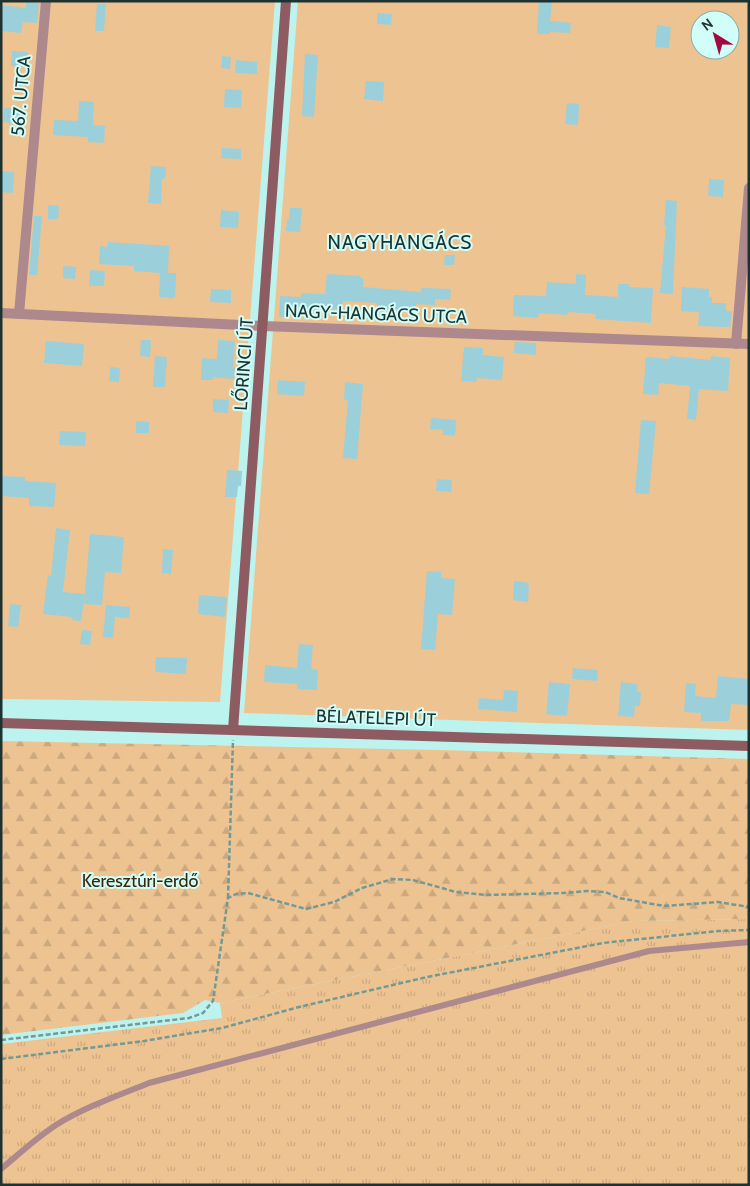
<svg xmlns="http://www.w3.org/2000/svg" width="750" height="1186" font-family="Cabin,sans-serif">
<style>
.grass{fill:url(#grass-tufts)}
.forest{fill:url(#forest-firs)}
.garden{fill:#eec392;fill-rule:evenodd}
.building{fill:#9bcfd9}
.lines{fill:none;stroke-linecap:round;stroke-linejoin:round}
.path{stroke:#729996;stroke-width:2.5;stroke-dasharray:5 2.5;stroke-linecap:butt}
.lane{stroke:#ad898d;stroke-width:6}
.street{stroke:#ad898d;stroke-width:10}
.secondary{stroke:#8f5b63;stroke-width:10}
.labels{text-anchor:middle;stroke-width:4;stroke-linejoin:round;paint-order:stroke}
.street-label{font-size:18px;fill:#1d3331;stroke:#d2fefa}
.park-label{font-size:18px;fill:#3c260a;stroke:#d2fefa}
.neighbourhood-label{font-size:19px;letter-spacing:1px;fill:#1d3331;stroke:#d2fefa}
</style>
<defs>
<pattern id="grass-tufts" width="24" height="20" patternUnits="userSpaceOnUse" patternTransform="scale(1.25)"><rect width="24" height="20" fill="#eec392"/><path d="M3 7l-1-3M5 7V3M7 7l1-3M15 17l-1-3M17 17v-4M19 17l1-3" fill="none" stroke="#cca87e"/></pattern>
<pattern id="forest-firs" width="22" height="20" patternUnits="userSpaceOnUse" patternTransform="scale(1.25)"><rect width="22" height="20" fill="#eec392"/><path d="M5 1l3.5 6h-7zM16 11l3.5 6h-7z" fill="#cca87e"/></pattern>
</defs>
<rect width="100%" height="100%" fill="#bcf3ee"/>
<path class="grass" d="M749,919v266h-748v-141l221,-26 -2,-15 413,-82z"/>
<path class="forest" d="M1,741l440,9 308,9v160l-116,2 -413,82 -15,-3 -22,13 -182,22z"/>
<g class="garden">
<path d="M1,1h274l-55,701 -219,-3z"/>
<path d="M298,1h451v729l-505,-17zM700,20h30v30h-30z"/>
</g>
<g class="building">
<path d="M539,1h13l-2,20 21,2 -1,10 -20,-1v2h-13z"/>
<path d="M26,2l13,1 -2,20 -14,-1 -2,11 -20,-2v-26l25,3z"/>
<path d="M97,4h9l-2,27h-9z"/>
<path d="M377,13l15,1 -1,11 -14,-1z"/>
<path d="M657,25l14,2 -2,21 -14,-1z"/>
<path d="M12,51l16,1 -1,15 -16,-1z"/>
<path d="M305,54l13,1 -4,62 -12,-1z"/>
<path d="M222,56l9,1 -1,12 -9,-1z"/>
<path d="M236,60l21,2v12l-22,-1z"/>
<path d="M366,81l18,1 -1,19 -19,-2z"/>
<path d="M225,89l17,1 -1,18 -17,-1z"/>
<path d="M79,101l15,1 -1,23 12,1 -1,17 -16,-1v-5l-35,-2 1,-15 24,1z"/>
<path d="M567,103l12,1 -1,21 -13,-1z"/>
<path d="M4,108l18,1v15l-19,-2z"/>
<path d="M222,148l19,1v10l-20,-1z"/>
<path d="M151,166l15,1 -1,12h-3l-1,25 -13,-1z"/>
<path d="M1,171l13,1 -1,21 -12,-1z"/>
<path d="M709,179l15,1 -1,17 -15,-1z"/>
<path d="M666,200l11,1 -4,93 -13,-1 6,-68h-2z"/>
<path d="M48,205l11,1 -1,13h-10z"/>
<path d="M290,208h12l-2,24 -14,-1 1,-12h2z"/>
<path d="M221,210l18,2 -1,16 -18,-1z"/>
<path d="M34,216h8l-5,59h-8z"/>
<path d="M108,242l61,4 -1,27h8l-1,25 -16,-1 1,-24 -26,-2v-5l-35,-2 1,-18 7,1z"/>
<path d="M445,255h10l-1,10h-10z"/>
<path d="M63,266l13,1 -1,12 -12,-1z"/>
<path d="M90,270l15,1 -1,15h-15z"/>
<path d="M327,274l33,2v2h3v9l58,5v-4l30,1 -1,11 -15,-1v6l-19,-1v8l-39,-3v-6l-34,-2 -1,9 -29,-2v3l-24,-1v7h-10l1,-21 21,1v-4l24,1z"/>
<path d="M576,274l10,1 -1,20 33,2v-13h11v3l24,1 -2,35 -56,-4 1,-5 -28,-2 -1,3 -28,-2 -1,5 -25,-2 1,-21 32,1 1,-14 29,2z"/>
<path d="M682,287l27,2v8h3v6h14v8h6l-2,16 -32,-1 1,-14 -18,-1z"/>
<path d="M211,289l20,1v13l-21,-1z"/>
<path d="M141,340h10l-1,17 -10,-1z"/>
<path d="M218,340l17,1 -2,26h2l-1,12 -21,-2v3h-12l1,-22 15,1z"/>
<path d="M46,341l38,3 -2,22 -38,-3z"/>
<path d="M515,342l21,1v12l-22,-2z"/>
<path d="M464,347l19,1v7l21,2 -2,23 -25,-2 -1,4 -15,-1z"/>
<path d="M155,356l12,1 -2,30h-12z"/>
<path d="M670,356l41,4v-4l19,2 -2,33 -29,-2 -3,31 -9,-1 3,-33 -31,-3 -1,12 -15,-1 3,-37 23,2z"/>
<path d="M110,367l10,1 -1,14 -10,-1z"/>
<path d="M278,380l27,2 -1,14 -27,-2z"/>
<path d="M345,382l18,2 -6,75 -14,-1 5,-58h-4z"/>
<path d="M213,399l16,1 -1,13 -15,-1z"/>
<path d="M431,418l25,2 -1,16 -12,-1v-5l-13,-1z"/>
<path d="M641,420l15,1 -7,73 -14,-1z"/>
<path d="M136,421l13,1v11h-13z"/>
<path d="M60,431l26,1 -1,14 -26,-1z"/>
<path d="M227,470l15,1 -1,15h-3l-1,11h-12z"/>
<path d="M1,476l24,1v4l31,2 -2,24 -25,-1v-8l-28,-2z"/>
<path d="M437,479l15,1 -1,12 -15,-1z"/>
<path d="M56,528l14,2 -7,62 22,2 -4,27 -9,-1v-3l-29,-3 5,-39 3,1z"/>
<path d="M90,534l34,3 -3,36 -16,-1 -3,33 -18,-1z"/>
<path d="M163,549l10,1 -2,24 -9,-1z"/>
<path d="M427,571l14,1v6l14,1 -3,36 -14,-1 -3,36 -14,-1z"/>
<path d="M514,581l15,2 -1,19 -15,-2z"/>
<path d="M199,595l28,2 -2,20 -27,-3z"/>
<path d="M10,604l11,1 -3,22 -10,-1z"/>
<path d="M106,605l24,2 -1,11 -14,-1 -2,21 -10,-1z"/>
<path d="M82,630l10,1 -2,14 -10,-1z"/>
<path d="M299,644l14,1 -2,24 7,1 -1,20 -20,-1v-5l-33,-2 1,-17 32,3z"/>
<path d="M156,657l31,1 -1,16 -31,-2z"/>
<path d="M573,668l25,2 -1,11 -25,-2z"/>
<path d="M718,676l31,3v26l-18,-1 -2,17h-28v-8l-17,-1 2,-29 10,1 -1,12 21,2z"/>
<path d="M549,682l21,2 -3,32 -21,-2z"/>
<path d="M621,682l16,2v8h4l-1,14h-5l-1,11 -16,-1z"/>
<path d="M504,690l14,1 -1,21 -39,-3 1,-11 24,2z"/>
</g>
<g class="lines">
<g class="path">
<path d="M228,898l5,-158"/>
<path d="M1,1040l188,-22 14,-5 10,-12 15,-103 8,-4 12,-1 58,16 28,-7 28,-14 31,-9 20,1 43,12 30,3 78,-2 24,-2 17,1 14,6 45,8 54,-4 31,5"/>
<path d="M1,1059l143,-18 78,-13 77,-21 128,-30 176,-34 115,-12 31,-1"/>
</g>
<path class="lane" d="M1,1169c18,-15 35,-31 55,-44 29,-18 61,-29 93,-42l500,-132 100,-9"/>
<g class="street">
<path d="M1,313l262,13 486,18"/>
<path d="M19,314l27,-313"/>
<path d="M736,344l13,-156"/>
</g>
<g class="secondary">
<path d="M1,723l748,23"/>
<path d="M233,730l53,-729"/>
</g>
</g>
<g class="labels">
<g class="street-label">
<text transform="translate(21 96) rotate(-85)" y="6">567. UTCA</text>
<text transform="translate(376 314) rotate(2)" y="6">NAGY-HANGÁCS UTCA</text>
<text transform="translate(244 364) rotate(-86)" y="6">LŐRINCI ÚT</text>
<text transform="translate(376 718) rotate(2)" y="6">BÉLATELEPI ÚT</text>
</g>
<g class="park-label">
<text x="140" y="887">Keresztúri-erdő</text>
</g>
<g class="neighbourhood-label">
<text x="400" y="249">NAGYHANGÁCS</text>
</g>
</g>
<rect width="750" height="1186" fill="none" stroke="#1d3331" stroke-width="5"/>
<g transform="translate(715 35) rotate(323)"><circle r="24" fill="#d2fefa" stroke="#8aadaa"/>
<path d="M0-4L9 19L0 12L-9 19Z" fill="#a30941"/>
<text y="-8" font-size="14" font-weight="bold" text-anchor="middle" fill="#1d3331">N</text>
</g>
</svg>
